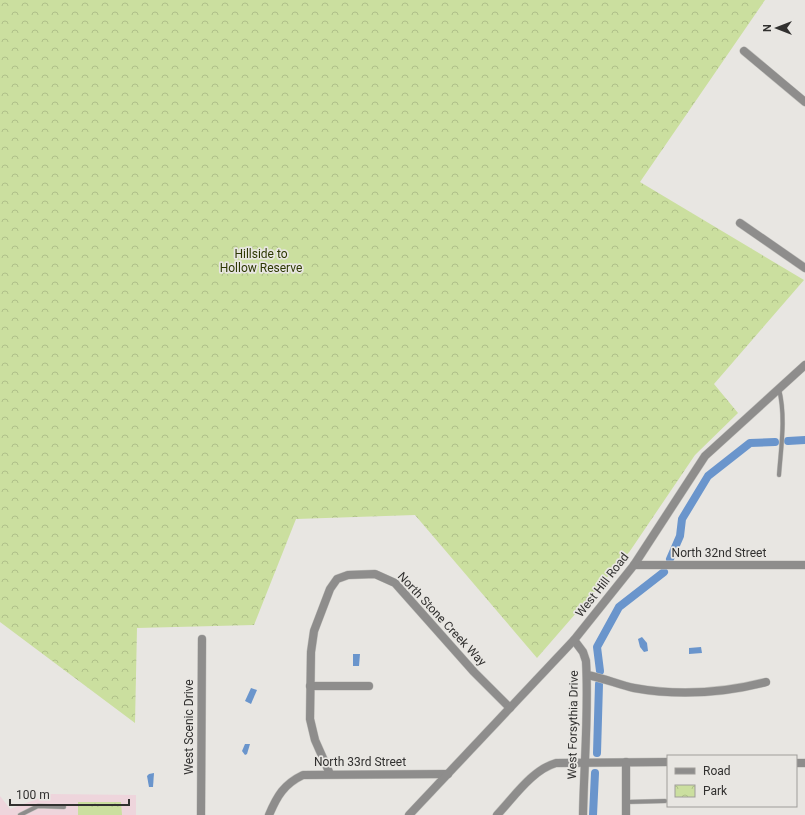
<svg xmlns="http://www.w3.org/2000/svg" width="805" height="815" font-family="Roboto,sans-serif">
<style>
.education{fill:#eed5dc}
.park{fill:url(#park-crowns)}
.pitch{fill:#cbdf9f}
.water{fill:#6a95cc}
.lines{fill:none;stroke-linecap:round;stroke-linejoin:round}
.canal{stroke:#6a95cc;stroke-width:8}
.service-casing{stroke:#c3c2be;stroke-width:5}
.minor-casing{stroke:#c3c2be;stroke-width:9}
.tertiary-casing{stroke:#c3c2be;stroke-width:9}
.service{stroke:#8e8d8c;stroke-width:4}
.minor{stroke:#8e8d8c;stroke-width:8}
.tertiary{stroke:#8e8d8c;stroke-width:8}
.labels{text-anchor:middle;stroke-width:3.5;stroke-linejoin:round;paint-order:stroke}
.park-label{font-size:12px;fill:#2e3904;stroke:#e8e6e2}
.street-label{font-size:12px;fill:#31302f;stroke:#e8e6e2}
</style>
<defs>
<pattern id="park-crowns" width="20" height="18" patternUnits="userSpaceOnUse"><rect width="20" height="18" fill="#cbdf9f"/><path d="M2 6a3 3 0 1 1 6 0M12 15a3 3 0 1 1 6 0" fill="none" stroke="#afc089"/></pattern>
</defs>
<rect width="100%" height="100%" fill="#e8e6e2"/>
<path class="education" d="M51,794l85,1v20h-136v-19l10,13z"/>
<g class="park">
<path d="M0,0h765l-125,182 164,98 -90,104 24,29 -43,42 -65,96 -93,107 -122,-143 -119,4 -42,106 -117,3 -2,95 -135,-101z"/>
<path d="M78,802h43l1,13h-44z"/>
</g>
<path class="pitch" d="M85,807h29v3h4v5h-37v-5h4z"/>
<g class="water">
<path d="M642,637l5,6 1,8 -4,1 -4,-5 -2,-8z"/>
<path d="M701,647l1,6 -13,1v-6z"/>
<path d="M353,654h7l-1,12h-6z"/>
<path d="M251,688l6,2 -6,14 -6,-3z"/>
<path d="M245,744h5l-3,10 -2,1 -3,-4z"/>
<path d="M154,773l-1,14h-4l-2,-11 2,-2z"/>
</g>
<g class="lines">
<g class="canal">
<path d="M788,441l17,-1"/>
<path d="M670,559l10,-23 2,-17 26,-43 42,-33 25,-1"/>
<path d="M600,671l-3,-24 22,-40 45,-35"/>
<path d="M597,753l2,-69"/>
<path d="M593,815l2,-42"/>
</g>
<defs>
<g id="service">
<path d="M779,389c7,28 2,58 0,86"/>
<path d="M626,802l39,-1"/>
<path d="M20,815l18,-9 26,1"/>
</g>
<g id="minor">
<path d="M744,51l61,51"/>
<path d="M740,223l65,45"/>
<path d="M634,565h171"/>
<path d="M574,640l9,12 3,9c3,51 -2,102 -3,154"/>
<path d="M587,675c17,3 32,10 47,13 44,8 89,5 132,-6"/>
<path d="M310,686h59"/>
<path d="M796,763h9"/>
<path d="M330,774l-15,-34 -5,-21 1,-67 3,-21 16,-42 7,-10 11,-4 27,-1 20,9 79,89 36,36"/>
<path d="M201,815l1,-176"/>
<path d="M269,815c8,-19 15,-31 34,-40l145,-1"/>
<path d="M497,815c17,-18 35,-45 59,-52l112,-1"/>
<path d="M626,815v-53"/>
</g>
<path id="tertiary" d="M409,815l165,-175 60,-75 71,-109 100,-91"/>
</defs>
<use href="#service" class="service-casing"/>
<use href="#minor" class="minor-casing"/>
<use href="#tertiary" class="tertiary-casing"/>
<use href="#service" class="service"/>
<use href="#minor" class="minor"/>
<use href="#tertiary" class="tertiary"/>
</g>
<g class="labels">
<g class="park-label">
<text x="261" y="258">Hillside to<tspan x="261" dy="14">Hollow Reserve</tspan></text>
</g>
<g class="street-label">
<text x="719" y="557">North 32nd Street</text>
<text transform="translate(602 585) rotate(-52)" y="4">West Hill Road</text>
<text transform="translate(442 619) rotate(47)" y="4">North Stone Creek Way</text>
<text transform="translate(573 725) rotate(-89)" y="4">West Forsythia Drive</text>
<text transform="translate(189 727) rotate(-90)" y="4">West Scenic Drive</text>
<text x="360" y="766">North 33rd Street</text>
</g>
</g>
<rect x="667" y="755" width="130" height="52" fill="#e8e6e2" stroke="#9f9d9a"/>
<rect x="675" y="768" width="20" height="6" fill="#8e8d8c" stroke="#9f9d9a"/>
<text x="703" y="775" font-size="12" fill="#31302f">Road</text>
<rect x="675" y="785" width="20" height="12" fill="url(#park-crowns)" stroke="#9f9d9a"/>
<text x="703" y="795" font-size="12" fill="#31302f">Park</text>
<g transform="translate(777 28) rotate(270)" stroke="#e8e6e2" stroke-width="3" paint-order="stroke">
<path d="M0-3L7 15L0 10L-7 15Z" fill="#31302f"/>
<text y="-6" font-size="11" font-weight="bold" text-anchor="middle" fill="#31302f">N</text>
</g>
<path d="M10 799v6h119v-6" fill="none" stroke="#31302f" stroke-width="2"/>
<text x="16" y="799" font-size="12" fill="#31302f" stroke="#e8e6e2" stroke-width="3" paint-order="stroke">100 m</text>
</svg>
